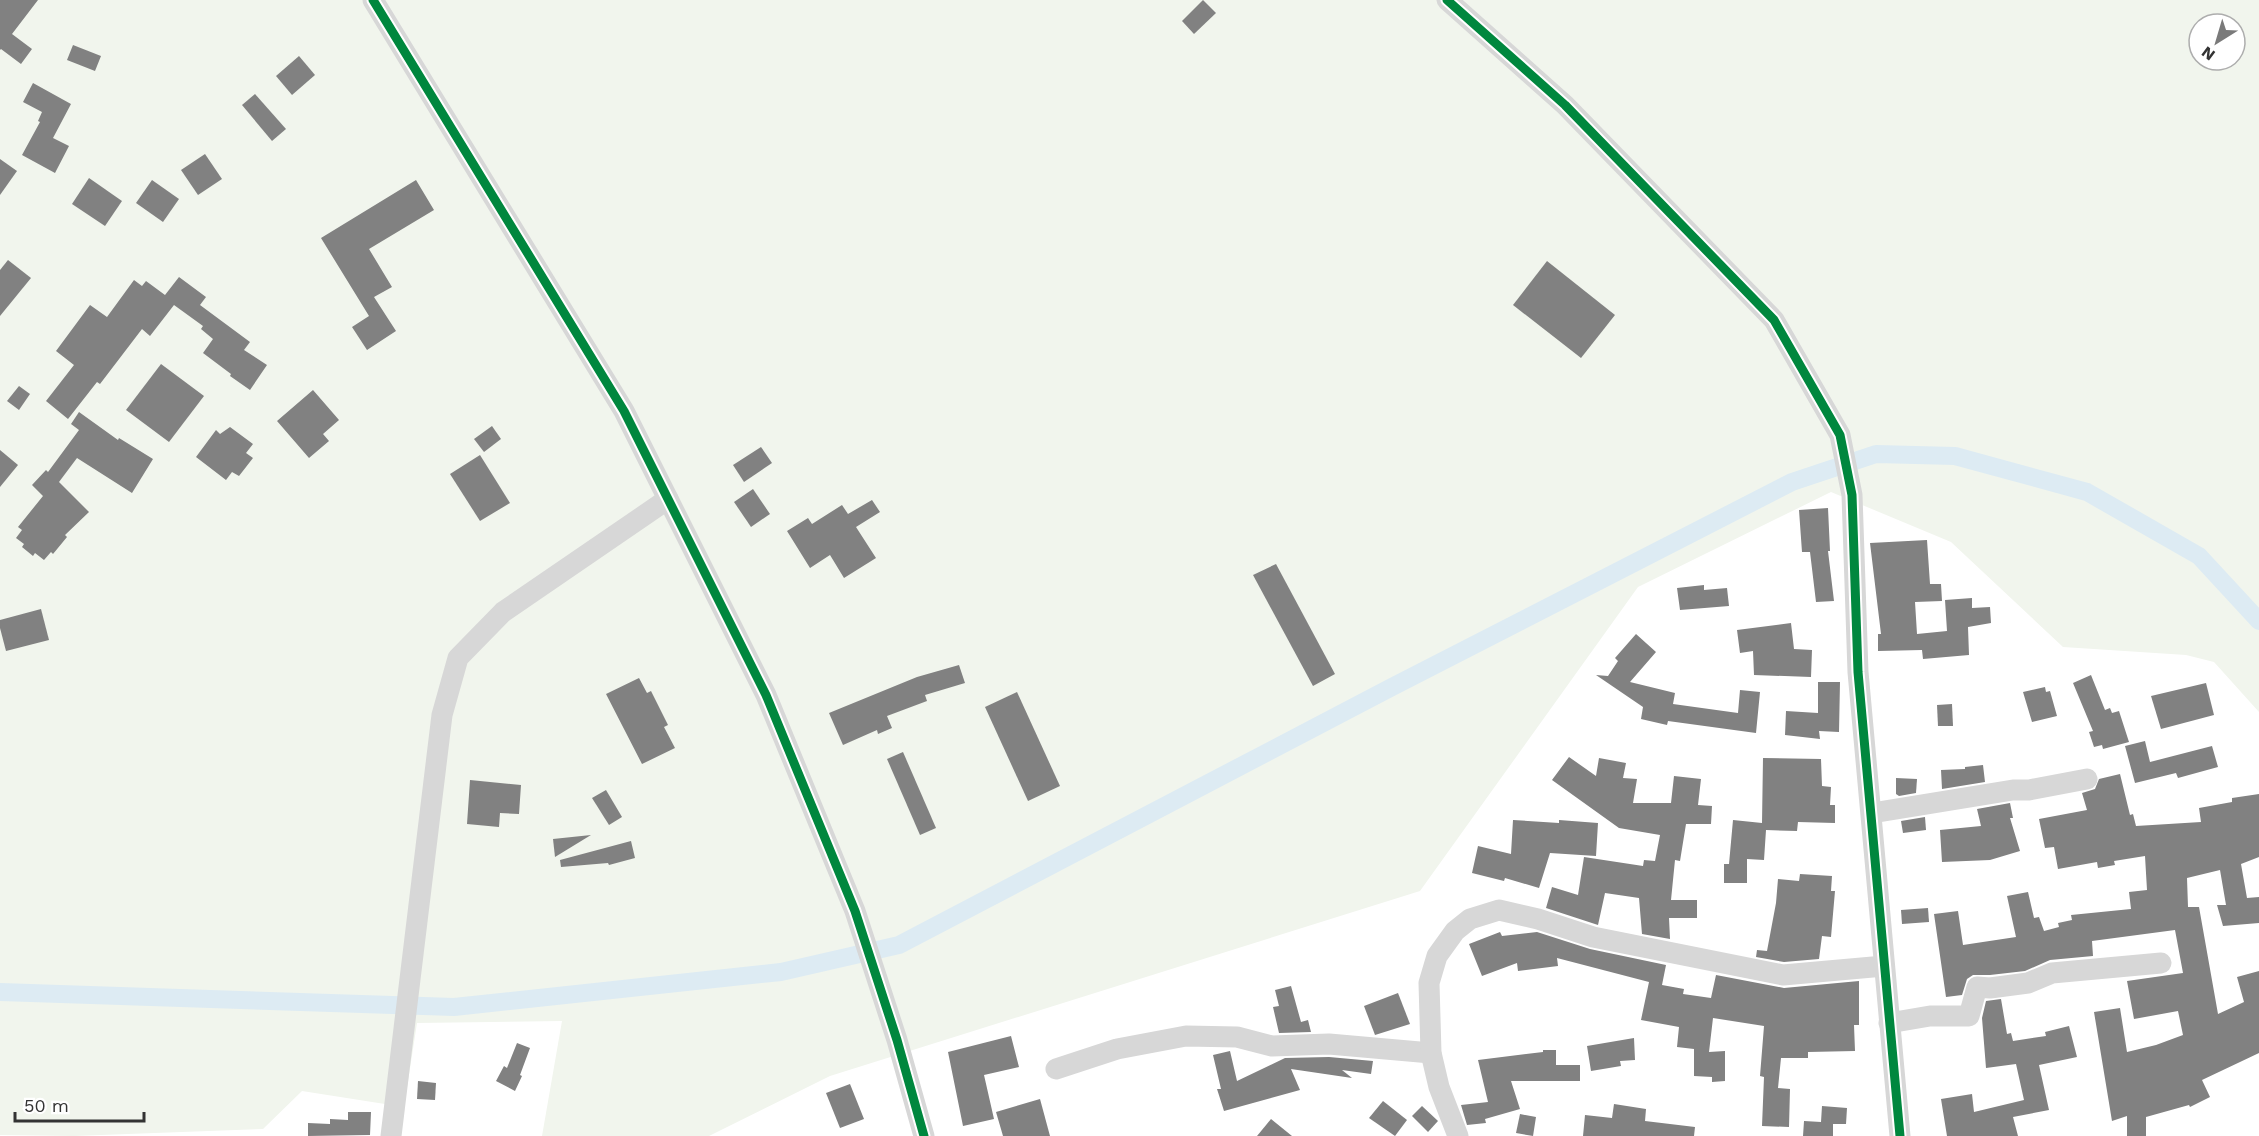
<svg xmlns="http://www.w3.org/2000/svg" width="2259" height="1136" font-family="'Work Sans',sans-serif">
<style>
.green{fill:#f1f5ed;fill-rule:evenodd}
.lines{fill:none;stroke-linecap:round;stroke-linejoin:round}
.canal{stroke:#ddebf3;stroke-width:18}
.building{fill:#818181}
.minor{stroke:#d7d7d7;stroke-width:21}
.cycleway-casing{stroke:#fff;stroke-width:13}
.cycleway{stroke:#00873e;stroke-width:9}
</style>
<rect width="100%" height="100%" fill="#fff"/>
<path class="green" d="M0,0h2259v712l-45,-50 -28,-7 -123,-8 -112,-105 -120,-50 -193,95 -218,304 -590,185 -121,60h-167l20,-115 -145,2 -13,84 -102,-16 -39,38 -189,7 -74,-1zM2199,24h36v36h-36z"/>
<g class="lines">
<path class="canal" d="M0,992l454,15 327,-35 118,-27 493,-258 400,-205 84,-28 79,2 132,36 112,64 60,65"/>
</g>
<g class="building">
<path d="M0,0h38l-26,34 20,15 -11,15 -20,-15 -1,1z"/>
<path d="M1203,0l13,13 -22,21 -12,-13z"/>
<path d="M73,45l28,11 -6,15 -28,-11z"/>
<path d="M299,56l16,19 -23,20 -16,-19z"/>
<path d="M33,83l38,21 -18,34 16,8 -14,27 -33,-18 18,-33 -2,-1 4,-9 -19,-10z"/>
<path d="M255,94l31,35 -14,12 -30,-36z"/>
<path d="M205,154l17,25 -24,16 -17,-25z"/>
<path d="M0,159l17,12 -17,24z"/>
<path d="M89,178l33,23 -17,25 -33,-22z"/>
<path d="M152,180l27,19 -16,23 -27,-19z"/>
<path d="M416,180l18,30 -65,39 23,38 -18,10 22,34 -29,19 -15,-23 17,-11 -48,-78z"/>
<path d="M8,260l23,18 -31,38v-46z"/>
<path d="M1547,261l68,54 -34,43 -68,-53z"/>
<path d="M179,277l27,20 -6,8 50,37 -6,8 23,15 -17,25 -20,-14 1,-2 -28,-21 10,-14 -12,-10 2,-3 -29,-21 -24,31 -8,-7 -42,55 -3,-2 -29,37 -22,-18 28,-36 -18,-14 34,-46 17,12 27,-37 8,6 4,-5 19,14z"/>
<path d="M161,364l43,32 -35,46 -43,-32z"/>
<path d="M19,386l11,8 -11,16 -12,-9z"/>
<path d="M313,390l26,30 -16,14 6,7 -20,17 -32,-37z"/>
<path d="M79,412l39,28 1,-2 34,21 -21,34 -55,-35 -18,24 30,30 -24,23 2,2 -14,17 -2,-2 -7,8 -9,-7 -2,3 -11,-9 2,-3 -8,-6 6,-8 -4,-3 25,-31 -11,-11 14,-15 2,2 31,-42 -8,-6z"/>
<path d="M492,426l9,13 -17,13 -10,-13z"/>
<path d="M230,427l23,17 -7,9 7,5 -14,18 -7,-4 -6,8 -30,-23 20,-27 4,4z"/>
<path d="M761,447l11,16 -28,19 -11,-17z"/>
<path d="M0,450l18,15 -18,22z"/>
<path d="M480,455l30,48 -30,18 -30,-47z"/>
<path d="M753,489l17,25 -19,13 -17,-25z"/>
<path d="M872,500l8,12 -24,15 20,31 -32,20 -14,-23 -20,13 -23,-37 21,-13 4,6 30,-19 6,9z"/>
<path d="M1828,508l2,43h-2l6,50 -18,1 -6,-50h-8l-3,-42z"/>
<path d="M1927,540l3,44h11l1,17 -27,1 2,32 30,-3 -2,-31 27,-2v10l18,-1 1,16 -23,4 1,28 -46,4 -1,-9 -44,1v-17h3l-11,-91z"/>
<path d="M1276,564l59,110 -22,12 -60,-111z"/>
<path d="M1704,585v5l23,-2 2,18 -49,4 -3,-22z"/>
<path d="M41,609l8,31 -43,11 -6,-23v-8z"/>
<path d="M1791,623l3,26 18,1 -1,27 -57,-2 -1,-24 -13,2 -3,-23z"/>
<path d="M1636,634l20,18 -26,30 45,11 -2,11 65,9 2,-23 20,2 -4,41 -88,-12 -1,4 -26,-6 2,-12 -47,-32 12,1 10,-15 -3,-3z"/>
<path d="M959,665l6,18 -40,12 2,6 -40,15 5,12 -14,6 -1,-4 -34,15 -14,-32 88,-36z"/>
<path d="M2091,675l14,35 5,-2 2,5 7,-2 10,31 -26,7 -1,-4 -8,2 -5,-15 4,-1 -20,-48z"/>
<path d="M639,678l8,15 4,-2 17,34 -4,2 11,21 -33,16 -36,-70z"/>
<path d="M1818,682h22l-1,50 -20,-1 1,8 -35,-4 1,-24 32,2z"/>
<path d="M2206,683l8,32 -53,14 -10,-33z"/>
<path d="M2045,687l1,5 4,-1 7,25 -25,6 -9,-30z"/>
<path d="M1017,692l43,94 -32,15 -43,-94z"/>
<path d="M1952,704l1,22h-15l-1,-21z"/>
<path d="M2145,741l5,21 62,-16 6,21 -40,11 -2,-5 -41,10 -10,-37z"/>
<path d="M903,752l33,76 -16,7 -33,-76z"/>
<path d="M1569,757l27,19 3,-18 27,5 -3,15 14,1 -4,24h38l3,-27 27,3 -3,26 14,1 -1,18h-25l-6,37 -5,-1 -4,40h26v18h-28l1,21 -28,-5 -3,-36 -34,-5 -7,32 -52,-17 6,-21 26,8 6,-38 59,9 1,-6 11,1 5,-26 -41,-7 -67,-48z"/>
<path d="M1763,758l58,1 1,27 9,1 -1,18h5v18l-37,-1 -1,9 -31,-1 -2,30 -17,-1v24h-23v-19h5l4,-44 29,3z"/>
<path d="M1983,765l2,17 -43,7 -1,-19 24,-1v-2z"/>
<path d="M2120,774l10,41 3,-1 3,12 65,-4 -2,-14 33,-6v-4l27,-4v63l-18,7 6,34 12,-1v26l-36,3 -6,-21h9l-6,-35 -33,8 1,29h11l19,107 26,-12 -7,-25 22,-6v82l-57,27 8,17 -20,10 -1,-2 -43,12v19h-19v-20l-15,5 -18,-109 26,-4 7,44 29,-7 27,-10 -5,-24 -44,8 -7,-38 56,-8 -8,-43 -83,11 1,15 -43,4 -25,11 -35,4h-17l-6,4 -5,16 -16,2 -12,-83 24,-3 5,34 53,-8 -9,-41 21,-4 6,26 5,-1 5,14 15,-4 -1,-4 14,-3 -1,-5 60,-6 -2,-17 18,-2 -2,-34 -31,5 1,4 -17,3 -1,-6 -39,7 -4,-22 -9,1 -6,-29 48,-9 -5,-17 13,-4 4,-10z"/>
<path d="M1896,778l21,1 -1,14 -17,3 -3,-2z"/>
<path d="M470,780l51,5 -2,29 -19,-1 -1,14 -32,-3z"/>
<path d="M606,790l16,27 -13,8 -17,-27z"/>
<path d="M2010,803l3,15h-3l10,33 -30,9 -48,2 -2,-32 41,-4 -4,-17z"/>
<path d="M1925,817l1,13 -23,3 -2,-12z"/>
<path d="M1513,820l46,3v-3l39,3 -2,33 -46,-3 -11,35 -34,-10 -1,3 -32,-8 6,-27 33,8z"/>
<path d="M591,835l-36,22 -2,-18z"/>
<path d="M631,841l4,17 -26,7 -1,-2 -47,4 -1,-7z"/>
<path d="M1800,874l32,2 -1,15h4l-4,46 -9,-1 -3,23 -35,3 -28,-5 1,-7 10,1 9,-48 2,-24 21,2z"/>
<path d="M1928,908l1,14 -27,2 -1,-14z"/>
<path d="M1500,932l2,4 35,-4 53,17 76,16 -4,20 22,4 -1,5 28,4 5,-23 68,13 75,-7v44h-5l1,26 -47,1v6h-27l-3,30 12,1 -1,38 -27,-1 2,-49 -4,-1 4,-50 -51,-8 -4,34 16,-1v30l-13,1v-5l-18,-1v-27l-17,-2 2,-20 -38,-7 8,-38 -92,-24 1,8 -40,5 -1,-8 -35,13 -13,-32z"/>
<path d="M1291,986l10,36 7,-2 3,12 -32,1 -6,-26 6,-1 -4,-16z"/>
<path d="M1398,993l12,31 -35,11 -11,-29z"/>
<path d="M2001,999l6,35 4,-1 2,8 33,-5 -1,-4 24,-6 8,31 -38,8 10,45 -36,7 5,19h-71l-6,-37 31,-5 2,18 50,-12 -8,-36 -30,4 -4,-50 4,-17z"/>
<path d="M1011,1036l8,31 -35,8 10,44 -31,7 -15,-74z"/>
<path d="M1634,1038l1,22 -15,1 1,5 -30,5 -4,-25z"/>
<path d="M517,1043l13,5 -10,27 2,1 -7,15 -19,-10 8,-15 3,2z"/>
<path d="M1543,1050h13v15h24v16h-69l9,28 -35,10 1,4 -19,2 -6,-20 27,-3 -10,-42 65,-8z"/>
<path d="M1230,1051l7,30 48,-23 44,-1 44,4 -2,13 -29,-4 10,8 -61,-9 9,21 -76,21 -7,-22h4l-8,-34z"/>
<path d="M418,1081l18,2 -1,17 -18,-1z"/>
<path d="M850,1084l14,35 -24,9 -14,-35z"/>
<path d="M1040,1099l10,37h-47l-7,-24z"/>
<path d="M1383,1101l24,19 -12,16 -26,-18z"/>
<path d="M1614,1104l32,5 -1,12 50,6 -1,9h-111l2,-21 27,3z"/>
<path d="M1422,1106l16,15 -10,11 -16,-16z"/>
<path d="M1822,1106l25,2 -1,16h-13v12h-30l1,-15 17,1z"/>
<path d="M348,1112h23l-1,23 -62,1v-13l22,1v-5l18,1z"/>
<path d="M1520,1114l16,3 -3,19 -17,-3z"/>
<path d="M1271,1119l21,17h-35z"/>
</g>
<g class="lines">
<g class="minor">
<path d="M373,0l251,411 142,284 89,216 42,129 27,96"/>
<path d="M1447,0l118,105 209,215 66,115 12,60 6,177 42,464"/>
<path d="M1872,813l141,-23h16l58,-11"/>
<path d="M1889,1023l41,-7h39l8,-29 13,1 38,-5 24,-10 109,-10"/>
<path d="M1056,1069l61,-20 69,-13 51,1 35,9 57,-2 102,9"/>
<path d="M391,1136l51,-421 16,-57 45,-46 165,-113"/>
<path d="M1458,1136l-19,-49 -8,-34 -2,-70 8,-27 18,-25 15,-12 29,-9 39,9 55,18 190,38 101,-9"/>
</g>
<defs>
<g id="cycleway">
<path d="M373,0l251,411 142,284 89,216 42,129 27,96"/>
<path d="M1447,0l118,105 209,215 66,115 12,60 6,177 42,464"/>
</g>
</defs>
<use href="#cycleway" class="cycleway-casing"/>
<use href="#cycleway" class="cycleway"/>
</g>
<g transform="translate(2217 42) rotate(217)"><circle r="28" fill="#ffffff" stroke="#adadad" stroke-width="1.5"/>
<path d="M0-4.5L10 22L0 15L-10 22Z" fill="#7a7a7a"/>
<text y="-9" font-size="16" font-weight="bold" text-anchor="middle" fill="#333333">N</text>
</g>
<path d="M15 1112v9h129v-9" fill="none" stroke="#333333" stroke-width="3"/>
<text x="24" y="1112" font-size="18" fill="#333333" stroke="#ffffff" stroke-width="4.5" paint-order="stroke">50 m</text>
</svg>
